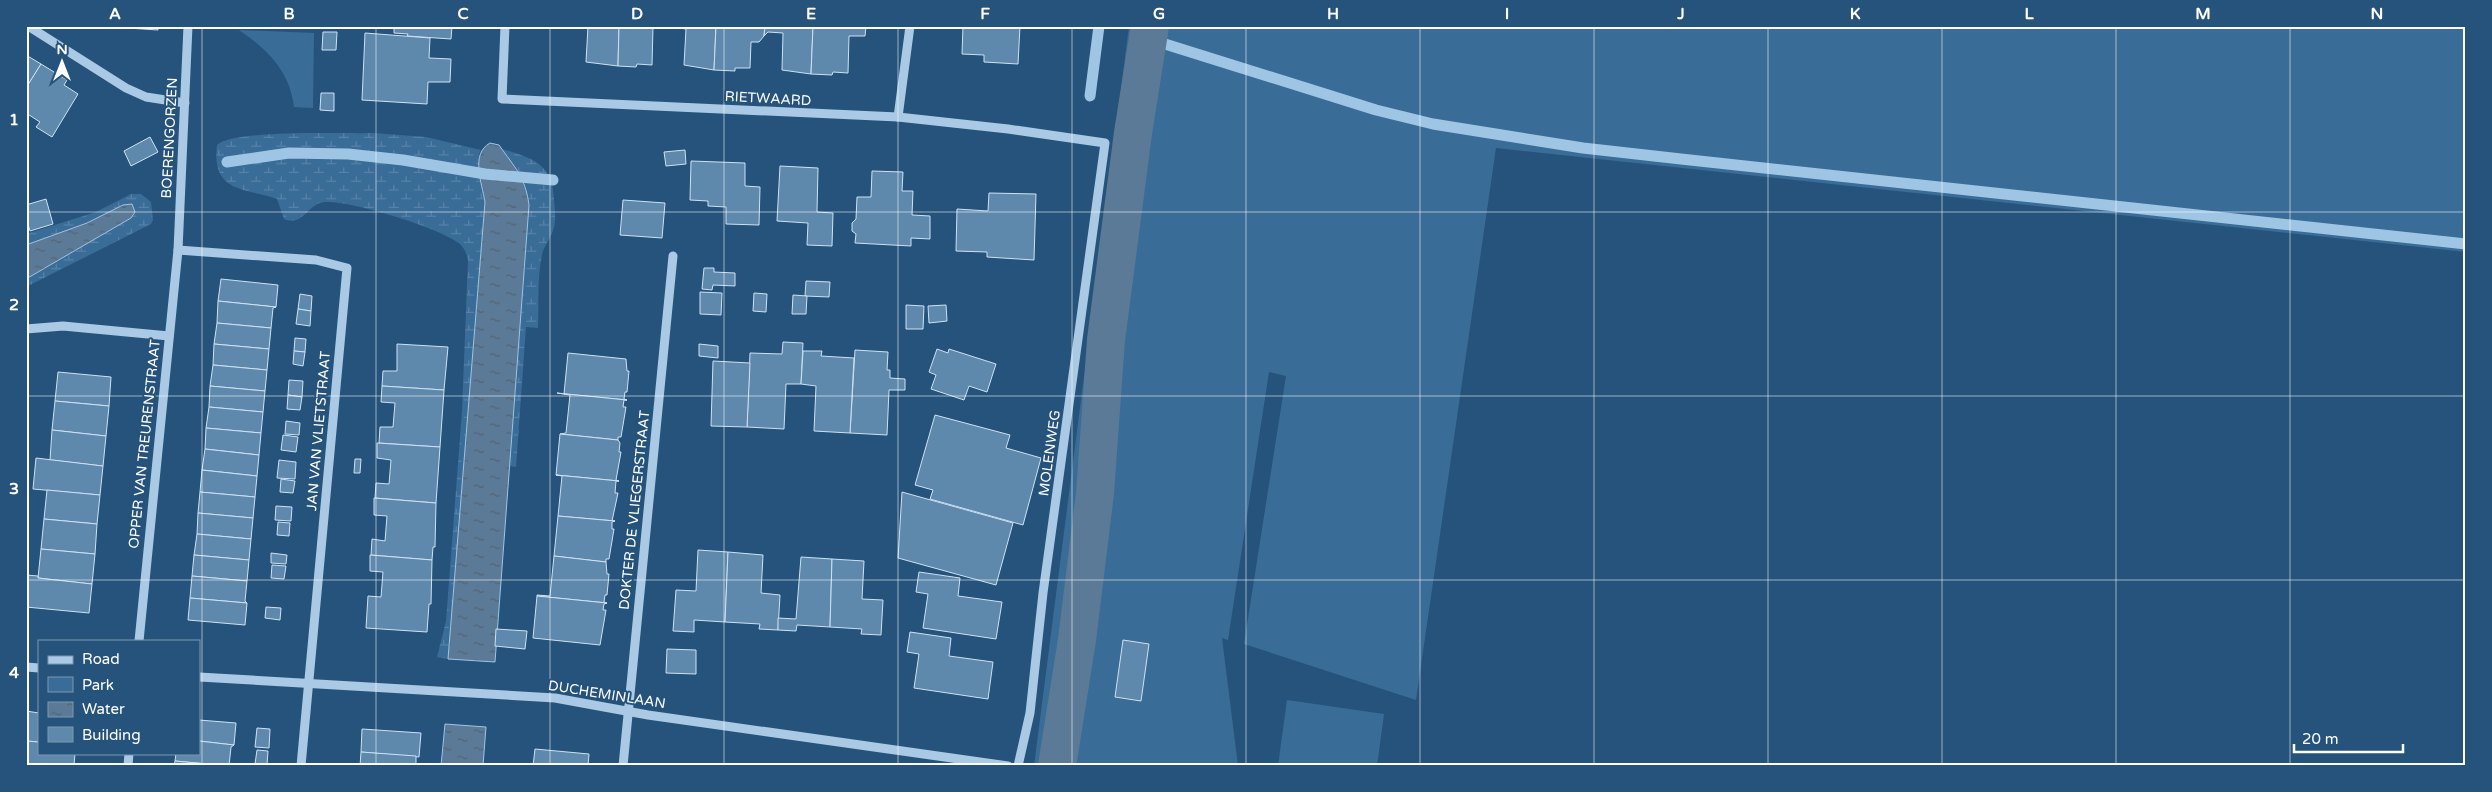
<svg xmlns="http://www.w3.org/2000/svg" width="2492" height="792" font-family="'Varela Round',sans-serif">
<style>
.green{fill:#3a6c98}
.wetland{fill:url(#wetland-marsh)}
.water{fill:url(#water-ripples);stroke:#9fc5e4}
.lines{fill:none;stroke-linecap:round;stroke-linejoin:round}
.stream{stroke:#9fc5e4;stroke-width:11}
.canal{stroke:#5b7a97;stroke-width:38}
.building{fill:#5f88ad;stroke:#cde2f3}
.minor{stroke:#aac9e4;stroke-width:9}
.grid{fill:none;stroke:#fff;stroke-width:1;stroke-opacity:0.55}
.labels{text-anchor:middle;stroke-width:4;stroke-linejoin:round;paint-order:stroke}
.street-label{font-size:14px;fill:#fff;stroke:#26537b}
.neatline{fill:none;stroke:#fff;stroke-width:2}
.grid-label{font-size:16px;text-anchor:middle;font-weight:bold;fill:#fff}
</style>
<defs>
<pattern id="wetland-marsh" width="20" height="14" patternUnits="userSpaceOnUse" patternTransform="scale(1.25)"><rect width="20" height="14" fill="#3a6c98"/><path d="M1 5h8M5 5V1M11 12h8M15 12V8" fill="none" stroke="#5882a7"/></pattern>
<pattern id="water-ripples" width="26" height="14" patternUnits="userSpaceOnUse" patternTransform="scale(1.25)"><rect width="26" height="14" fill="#5b7a97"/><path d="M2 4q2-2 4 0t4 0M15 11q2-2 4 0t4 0" fill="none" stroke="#546372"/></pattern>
</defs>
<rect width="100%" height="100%" fill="#26537b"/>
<g class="green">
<path d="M1129,26h1337v226l-970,-104 -80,552 -172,-56 42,-268 -17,-4 -41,268 -6,-2 16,128h-204z"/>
<path d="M239,30l75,3 -1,75 -19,-1c-4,-36 -27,-58 -55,-77z"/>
<path d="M1287,700l97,14 -7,52h-99z"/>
</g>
<g class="wetland">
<path d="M373,133l53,4 55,13 -2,4 6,48 -37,457 -11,-2 9,-36 16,-210 6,-151c-2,-7 -3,-11 -8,-16 -19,-16 -110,-44 -135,-42 -19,2 -21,25 -41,17l-7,-20c-32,-11 -66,-6 -60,-54 16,-16 128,-11 156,-12z"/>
<path d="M502,149c31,9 51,15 52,51 1,9 2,19 0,27 -2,10 -10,18 -12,28 -5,23 -3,49 -4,73l-12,-1 -10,140 -6,-1 19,-261 -5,-24z"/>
<path d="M131,194h10l10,8 2,18 -2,4 -125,63v-8l105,-61 -8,-13 -36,18 -61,22v-11l70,-22z"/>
</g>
<g class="water">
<path d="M490,143l9,2c16,23 26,31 30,60l-34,457 -47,-3 37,-457c-3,-19 -15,-48 5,-59z"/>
<path d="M132,204l3,8 -4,6 -105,61v-34l61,-22 36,-18z"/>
<path d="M445,724l41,3 -3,39h-42z"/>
</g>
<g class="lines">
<g class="stream">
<path d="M1149,39l227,71 57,14 150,24 98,11 785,85"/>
<path d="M1090,96l9,-70"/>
<path d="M227,162l62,-9 59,1 55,6 82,14 68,6"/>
<path d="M1098,366l5,2"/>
</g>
<path class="canal" d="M1057,766l20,-126 18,-147 11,-153 27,-207 17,-107"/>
</g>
<g class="building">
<path d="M97,26h61v4z"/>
<path d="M394,26h58l-1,13 -44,-3 1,-2 -14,-1z"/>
<path d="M588,26h31l-1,40 -32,-4z"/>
<path d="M619,26h48l-14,1 -1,38 -15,-1 -1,3 -18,-1z"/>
<path d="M667,26h49l-2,44 -30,-5 2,-36z"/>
<path d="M716,26h49l-1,10 -5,6h-8l-1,26h-15v3l-21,-1z"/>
<path d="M765,26h48l-2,48 -29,-4 1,-37 -15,-1 -4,4z"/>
<path d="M813,26h53l-1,10h-16l-1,37 -15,-1 -1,3 -21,-1z"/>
<path d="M963,26h57l-2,38 -34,-2v-7l-22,-1z"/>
<path d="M323,32h14l-1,18h-14z"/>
<path d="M365,33l65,5 -1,20 22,1 -1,23h-22l-1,22 -65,-4z"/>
<path d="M26,55l15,9 -15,24z"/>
<path d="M41,64l26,16 -3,5 14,9 -26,43 -16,-10 4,-5 -14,-9v-25z"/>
<path d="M321,93h13v18l-14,-1z"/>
<path d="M150,137l8,15 -27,14 -7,-15z"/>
<path d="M685,150l1,14 -20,2 -2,-14z"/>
<path d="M691,161l54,2v23l15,1 -1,38 -33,-1v-17l-18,-1v-5l-18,-1z"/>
<path d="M780,166l38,2 -1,44 16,1 -1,33 -25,-1 1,-22 -31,-2z"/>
<path d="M872,171l31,1 -1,19h11l-1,24 18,1v23l-19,-1v8l-56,-3 1,-9 -4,-3v-8l4,-4 1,-22h14z"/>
<path d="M989,193l47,1 -2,66 -47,-3v-5l-31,-1 1,-42 31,2z"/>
<path d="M46,199l7,25 -23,7 -4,-14v-12z"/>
<path d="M623,200l42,3 -3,35 -42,-3z"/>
<path d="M704,268h10v4l21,1v13l-22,-1 -1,5 -10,-1z"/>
<path d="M221,279l57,6 -2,22 -58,-6z"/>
<path d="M806,281l24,1 -1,15 -24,-1z"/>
<path d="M700,292l22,1 -1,22 -21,-1z"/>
<path d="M754,293l13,1 -1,18 -13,-1z"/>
<path d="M300,294l12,2 -1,15 -13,-2z"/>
<path d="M793,295l14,1 -1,18h-14z"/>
<path d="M218,301l58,6 -3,1 -2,20 -54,-5z"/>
<path d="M906,305l18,1 -1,23h-17z"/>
<path d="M946,305l1,16 -18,2 -1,-17z"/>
<path d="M298,309l13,2 -1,15 -14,-2z"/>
<path d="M217,323l54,5 -2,21 -55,-5z"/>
<path d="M295,338l11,1 -1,13 -11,-1z"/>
<path d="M783,342l20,1 -2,41h-15l-2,45 -37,-2 3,-74 32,1z"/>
<path d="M214,344l55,5 -2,21 -54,-5z"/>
<path d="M397,344l51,3 -4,43 -62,-4 1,-15h14z"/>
<path d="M699,344l19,2v12l-19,-2z"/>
<path d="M937,349l11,4 1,-4 47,15 -9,28 -18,-6 -5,14 -33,-11 5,-14 -7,-3z"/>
<path d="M855,350l33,2 -1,18h3v8l15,1v11h-16l-2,45 -37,-2z"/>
<path d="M294,351l11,1 -2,14 -10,-2z"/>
<path d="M803,351h19l-1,5 33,2 -4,75 -36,-2 2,-45 -15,-2z"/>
<path d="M568,353l58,6 1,12h2l-2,21h-2l-1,7 3,1 -63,-6z"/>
<path d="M713,361l37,2 -3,64 -36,-1z"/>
<path d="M213,365l54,5 -2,21 -55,-5z"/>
<path d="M58,372l53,5 -2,29 -54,-5z"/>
<path d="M289,380l14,1 -1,16 -14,-2z"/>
<path d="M210,386l55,5 -2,21 -54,-5z"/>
<path d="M382,386l62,4 -4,57 -61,-4 1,-16h13l2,-24 -14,-1z"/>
<path d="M557,393l70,7h-3l-1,7h3l-5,30h-3v3l-58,-6 6,-1 4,-38z"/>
<path d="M288,395l14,2 -2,13 -13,-1z"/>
<path d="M55,401l54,5 -3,30 -54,-6z"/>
<path d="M209,407l54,5 -2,21 -55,-5z"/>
<path d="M935,415l75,20 -4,13 35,10 -18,67 -93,-26 3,-9 -18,-5z"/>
<path d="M286,421l14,2 -1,12 -14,-1z"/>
<path d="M206,428l55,5 -2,22 -54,-6z"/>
<path d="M52,430l54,6 -3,30 -53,-6z"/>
<path d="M560,434l58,6 2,3 -1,9h2l-5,28 3,1 -63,-6z"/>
<path d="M283,435l15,2 -2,15 -15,-2z"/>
<path d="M377,443l63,4 -4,56 -61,-5 1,-15 13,1 2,-24 -14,-2z"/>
<path d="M205,449l54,6 -2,21 -55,-6z"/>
<path d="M36,458l67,8 -3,29 -67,-6z"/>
<path d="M355,459h6l-1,14h-6z"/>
<path d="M279,460l17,2 -1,17 -18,-1z"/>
<path d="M202,470l55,6 -2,21 -55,-5z"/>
<path d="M556,475l63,6h-3l-1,12h3l-6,28h3l-57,-5 4,-40z"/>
<path d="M281,479l14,2 -2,12 -13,-1z"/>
<path d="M47,490l53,5 -3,29 -53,-5z"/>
<path d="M200,492l55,5 -2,21 -55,-5z"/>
<path d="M902,492l111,31 -17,62 -98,-27z"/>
<path d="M374,498l62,5 -1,44h-2l-1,13 -61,-5 1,-16 13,2 2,-25 -13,-1z"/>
<path d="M276,506l16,1 -1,14 -16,-1z"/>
<path d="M198,513l55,5 -2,21 -54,-5z"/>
<path d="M558,516l57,5 -3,1v7h2l-5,30h-3v3l-52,-6z"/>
<path d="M44,519l53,5 -2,30 -54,-5z"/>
<path d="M278,522l12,1 -1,13 -12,-1z"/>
<path d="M197,534l54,5 -2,21 -55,-5z"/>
<path d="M41,549l54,5 -3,30 -54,-6z"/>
<path d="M698,550l30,2 -3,70 -31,-2v12l-21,-1 3,-41 20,1z"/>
<path d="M728,552l35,3 -2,38 19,2 -2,35 -19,-1 1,-5 -35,-2z"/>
<path d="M271,553l16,2 -1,9 -15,-1z"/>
<path d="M194,555l55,5 -2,21 -55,-5z"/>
<path d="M370,555l62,5 -1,44h-2l-2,28 -61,-4 2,-32 13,1 2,-25 -13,-1z"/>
<path d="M554,556l52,6 1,12h2l-2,21h-2l-1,7 3,1 -70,-7v-1l13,1z"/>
<path d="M801,557l31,2 -2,68 -33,-2 -1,6 -18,-1v-12l18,1z"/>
<path d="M832,559l32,2 -2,38 21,1 -2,35 -20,-1 1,-5 -32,-2z"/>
<path d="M272,565l14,1 -2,13 -13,-1z"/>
<path d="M919,572l41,6 -2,18 44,6 -6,37 -73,-11 5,-34 -12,-2z"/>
<path d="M26,575l12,1v2l54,6 -3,29 -63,-6z"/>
<path d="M192,576l55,5 -2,20 2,2 -57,-5z"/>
<path d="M537,596l70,7 -3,1 -1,6h3l-6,35 -67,-7z"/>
<path d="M190,598l57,5 -2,22 -57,-5z"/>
<path d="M266,607l15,1 -1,12 -15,-2z"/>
<path d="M496,629l31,2 -2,18 -30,-3z"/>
<path d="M910,632l41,6 -2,18 44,6 -5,37 -74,-11 5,-34 -12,-2z"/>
<path d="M1123,640l26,4 -8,57 -26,-4z"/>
<path d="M667,649l29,1v24l-30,-1z"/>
<path d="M26,711l13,2v29l-13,-1z"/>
<path d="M199,720l37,3 -2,22 -35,-4z"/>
<path d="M257,728l13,1 -1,19 -14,-1z"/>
<path d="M362,729l59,4 -2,24 -58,-5z"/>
<path d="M26,741l13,1v11h36l-1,13h-48z"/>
<path d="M199,741l35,4 -3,2 -2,19 -54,-5 1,-8h23z"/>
<path d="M535,749l54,5 -1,12h-55z"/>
<path d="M257,750l11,1 -1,14 -12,-1z"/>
<path d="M361,752l55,4v10h-56z"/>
<path d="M175,761l53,5h-54z"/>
</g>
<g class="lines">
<g class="minor">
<path d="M28,26l98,62 20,9 39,6"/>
<path d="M505,26l-3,73 396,18 110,12 97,14 -62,450 -13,120 -12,53"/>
<path d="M898,117l12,-91"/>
<path d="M178,250l138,10 31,8 -46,498"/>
<path d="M26,329l37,-3 106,10"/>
<path d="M139,641l39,-391 10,-224"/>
<path d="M26,667l13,1"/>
<path d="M199,677l356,21 93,17 360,51"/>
<path d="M128,766l1,-13"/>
<path d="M623,766l50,-510"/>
</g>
</g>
<path class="grid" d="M202,26v740M376,26v740M550,26v740M724,26v740M898,26v740M1072,26v740M1246,26v740M1420,26v740M1594,26v740M1768,26v740M1942,26v740M2116,26v740M2290,26v740M26,212h2440M26,396h2440M26,580h2440"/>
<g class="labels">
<g class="street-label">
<text transform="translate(768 98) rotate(3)" y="5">RIETWAARD</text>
<text transform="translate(169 138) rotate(-87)" y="5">BOERENGORZEN</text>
<text transform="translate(318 431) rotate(-85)" y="5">JAN VAN VLIETSTRAAT</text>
<text transform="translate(144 444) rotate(-84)" y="5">OPPER VAN TREURENSTRAAT</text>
<text transform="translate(1049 453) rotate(-82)" y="5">MOLENWEG</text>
<text transform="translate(634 510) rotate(-84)" y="5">DOKTER DE VLIEGERSTRAAT</text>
<text transform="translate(607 694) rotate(9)" y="5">DUCHEMINLAAN</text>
</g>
</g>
<rect width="2492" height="792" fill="none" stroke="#26537b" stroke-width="55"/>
<rect x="38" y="640" width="162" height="115" fill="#26537b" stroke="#7d98b0"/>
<rect x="48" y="656" width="25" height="8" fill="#aac9e4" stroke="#7d98b0"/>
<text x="82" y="664" font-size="15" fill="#ffffff">Road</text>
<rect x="48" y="677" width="25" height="15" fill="#3a6c98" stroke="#7d98b0"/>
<text x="82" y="690" font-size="15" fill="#ffffff">Park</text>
<rect x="48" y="702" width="25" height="15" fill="url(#water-ripples)" stroke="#7d98b0"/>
<text x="82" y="714" font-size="15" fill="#ffffff">Water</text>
<rect x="48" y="727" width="25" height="15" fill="#5f88ad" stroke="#7d98b0"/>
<text x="82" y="740" font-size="15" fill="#ffffff">Building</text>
<g transform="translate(62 62)" stroke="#26537b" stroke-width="4" paint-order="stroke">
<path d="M0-4L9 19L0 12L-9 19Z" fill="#ffffff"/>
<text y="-8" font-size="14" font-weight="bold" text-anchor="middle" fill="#ffffff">N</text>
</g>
<path d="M2294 744v8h109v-8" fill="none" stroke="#ffffff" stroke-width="2.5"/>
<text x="2302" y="744" font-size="15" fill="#ffffff" stroke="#26537b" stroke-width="4" paint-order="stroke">20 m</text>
<rect x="28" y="28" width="2436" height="736" class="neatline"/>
<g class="grid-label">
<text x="115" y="19">A</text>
<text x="289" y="19">B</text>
<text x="463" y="19">C</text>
<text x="637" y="19">D</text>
<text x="811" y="19">E</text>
<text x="985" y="19">F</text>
<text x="1159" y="19">G</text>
<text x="1333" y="19">H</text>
<text x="1507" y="19">I</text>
<text x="1681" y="19">J</text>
<text x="1855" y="19">K</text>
<text x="2029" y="19">L</text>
<text x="2203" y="19">M</text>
<text x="2377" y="19">N</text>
<text x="14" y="125">1</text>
<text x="14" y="310">2</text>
<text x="14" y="494">3</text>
<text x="14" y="678">4</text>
</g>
</svg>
